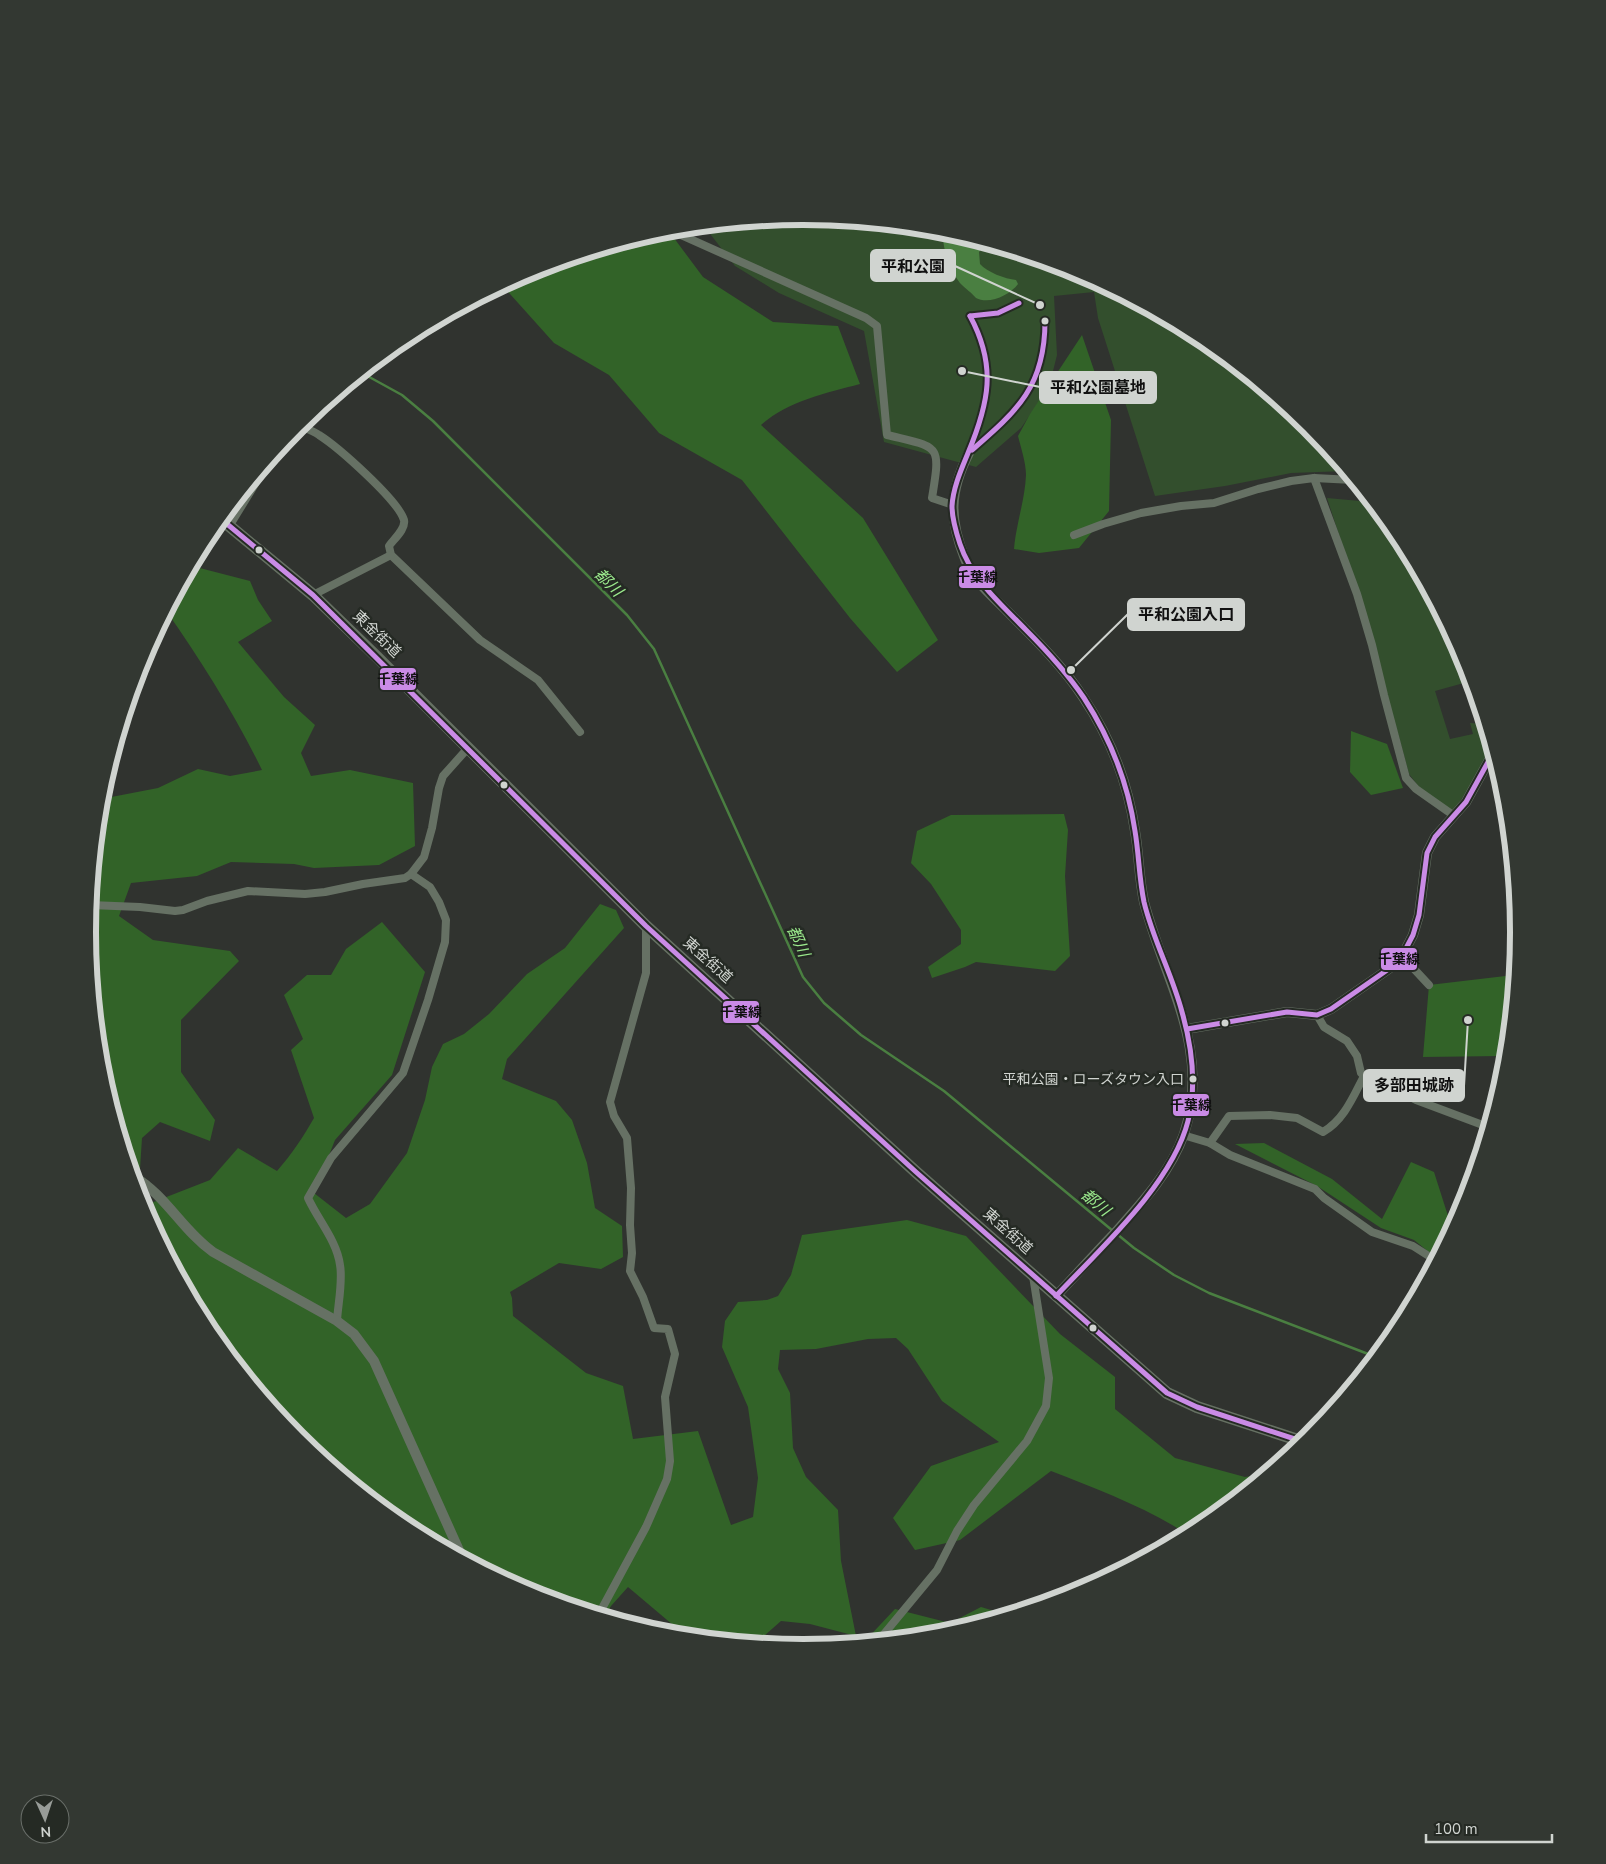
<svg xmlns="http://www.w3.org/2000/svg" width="1606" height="1864" font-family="'Nunito Sans','Noto Sans JP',sans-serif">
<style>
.green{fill:#334f2d}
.forest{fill:#326328}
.water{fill:#4a7f41}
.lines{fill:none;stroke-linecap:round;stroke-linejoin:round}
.stream{stroke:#4a7f41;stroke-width:2.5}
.minor{stroke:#667164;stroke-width:8}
.tertiary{stroke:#667164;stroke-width:10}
.trunk{stroke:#667163;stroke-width:12}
.bus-1-casing{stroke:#252a24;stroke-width:9}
.bus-1{stroke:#ca8be6;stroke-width:5}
.bus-dot{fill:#d0d4d0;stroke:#252a24;stroke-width:2}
.labels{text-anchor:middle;stroke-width:5;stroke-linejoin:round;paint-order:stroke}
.bus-label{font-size:14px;fill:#d0d4d0;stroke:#252a24;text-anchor:end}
.street-label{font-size:15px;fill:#d0d4d0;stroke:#252a24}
.water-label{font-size:16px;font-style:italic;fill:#9ae88c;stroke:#252a24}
.rim{fill:none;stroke:#d0d4d0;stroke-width:6}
.leader{fill:none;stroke:#d0d4d0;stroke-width:2}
.callout-dot{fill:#d0d4d0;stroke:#252a24;stroke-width:2}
.callout{fill:#d0d4d0;stroke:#d0d4d0;stroke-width:2}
.callout-label{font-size:16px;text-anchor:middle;font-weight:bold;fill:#111}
.line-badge{stroke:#252a24;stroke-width:2}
.pale-badge-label{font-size:14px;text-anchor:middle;font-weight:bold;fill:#111}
</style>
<rect width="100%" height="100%" fill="#30332f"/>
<g class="green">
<path d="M803,217l140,13 134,41 124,66 108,89 37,45 -55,2 -66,13 -70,10 -57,-178 -4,-26 -40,4 3,59 -8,32 -28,41 -45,39 -92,-25 -20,-111 -85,-38 -44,-27 -31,-40z"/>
<path d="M1327,498l44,4 27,33 66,123 7,23 -36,10 15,48 23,-5 -3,-11 14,1 7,22 -21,41 -17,24 -30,-19 -14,-18 -10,-37 -14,-44 -9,-45z"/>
</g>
<g class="forest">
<path d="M664,230h4l35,47 70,45 65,4 22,58c-34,9 -72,17 -99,41l102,93 75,122 -41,32 -47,-54 -108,-138 -83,-47 -50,-58 -55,-32 -52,-58 27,-14z"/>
<path d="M1082,335l29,85 -2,91 -30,37 -40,5 -25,-4c2,-25 11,-49 12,-74 0,-12 -5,-27 -8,-39l12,-22z"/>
<path d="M192,566l58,15 8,19 14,21 -34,21 46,55 31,28 -14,28 10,23 39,-6 63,13 2,63 -36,19 -65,3 -20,-4 -63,-2 -34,14 -66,7 -12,33 34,24 77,11 9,10 -58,59v52l34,48 -5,21 -50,-19 -18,16 -2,31 -11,-5 -28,-93 -13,-139 13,-133 57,-11 40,-19 32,7 32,-6c-27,-55 -60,-108 -95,-158z"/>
<path d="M1351,731l36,13 16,44 -32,7 -21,-23z"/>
<path d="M1064,814l4,16 -3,46 5,80 -15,15 -79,-9 -11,5 -33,11 -4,-11 33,-23v-14l-30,-46 -20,-21 6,-32 34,-16z"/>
<path d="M600,904l16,6 8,18 -117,131 -5,20 54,22 16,19 15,43 8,45 27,18 1,31 -22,12 -42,-6 -49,29 2,6 1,18 73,57 37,13 10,53 65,-8 33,94 22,-8 5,-39 -10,-71 -26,-60 3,-26 13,-19 29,-2 11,-4 13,-21 11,-40 105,-15 59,16 94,98 55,43v32l60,49 70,19 20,-3 -65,53 -13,7c-42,-27 -90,-45 -136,-63l-91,69 -45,10 -22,-32 38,-52 68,-24 -57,-41 -34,-52 -12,-11 -28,1 -52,10 -36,1 -2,19 12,24 3,55 13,29 32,33 3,51 15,75 -46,-12 -29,-3 -25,22 -92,-9 9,-9 -45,-38 -17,19 -6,10 -76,-23 -124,-66 -108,-89 -89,-109 -58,-109 1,-17 59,-23 28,-32 39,23c15,-17 26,-34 37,-53l-23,-68 12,-11 -19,-44 23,-20h24l15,-26 36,-27 43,50 -33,103 -57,65 -21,53 32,25 24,-14 37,-51 18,-53 7,-33 11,-23 21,-10 25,-20 38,-40 38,-26z"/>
<path d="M1514,975l-8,83 -5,-2 -78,1 6,-72z"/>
<path d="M1264,1143l68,36 50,40 29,-57 23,10 15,47 -14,38 -21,-17 -33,-12 -64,-42 -82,-42z"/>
<path d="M981,1607l20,6 1,3 -60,18 -78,8 31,-33 55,14z"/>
</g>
<path class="water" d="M945,231l41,12 -7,9 1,12c7,8 25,15 36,16l2,4c-8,11 -29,21 -42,14 -5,-6 -9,-8 -14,-13 -9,-8 -24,-44 -17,-54z"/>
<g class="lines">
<g class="stream">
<path d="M362,373l40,22 31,26 194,194 27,34 149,328 21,26 37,32 83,56 169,140"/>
<path d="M1117,1234l17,14 40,27 35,18 167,64"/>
</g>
<g class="minor">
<path d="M670,230l196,88 11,8 10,109c53,13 54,8 45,63l21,7"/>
<path d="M298,425c7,3 15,6 21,10 19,12 79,65 85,85 2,9 -10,19 -15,26l2,9 89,85 58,40 42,52"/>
<path d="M1314,478l43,116 15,51 12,50 22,83 10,11 37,26"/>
<path d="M230,525l41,-67"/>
<path d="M1074,535l29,-11 38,-11 40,-7 33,-3 44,-14 33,-8 23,-3 39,2"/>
<path d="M313,595l78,-40"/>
<path d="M90,905l50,2 35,4 8,-1 24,-9 41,-10 57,3 20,-2 38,-8 42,-6 6,-4 13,-17 8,-29 7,-40 4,-12 25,-28"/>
<path d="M1402,956l27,29"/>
<path d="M1317,1015l7,12 23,14 10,15 4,17 3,3 17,5 35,19 72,27"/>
<path d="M1183,1135l27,8 20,12 85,34 9,9 48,34 41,14 22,14"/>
<path d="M1210,1143l19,-27 41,-1 27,3 26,14c21,-12 30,-35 41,-56"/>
<path d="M144,1210l2,-26"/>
<path d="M337,1321c1,-17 6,-40 3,-56 -3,-24 -22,-45 -32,-67l23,-40 72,-85 25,-73 17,-58 1,-22 -7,-18 -9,-15 -19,-13"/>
<path d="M599,1614l47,-87 21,-48 3,-18 -5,-64 10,-43 -7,-25 -14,-1 -11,-31 -13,-26 2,-18 -2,-28 1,-37 -4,-50 -13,-22 -4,-14 36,-129v-47"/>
<path d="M879,1640l58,-70 20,-39 17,-26 53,-64 19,-35 3,-28 -16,-102"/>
</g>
<g class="tertiary">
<path d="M969,453c-20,39 -20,66 -4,106 8,21 26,36 42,52 27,27 55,54 76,86 27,40 45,86 52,134 4,23 4,48 9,71 21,80 68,147 40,232 -14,40 -45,72 -72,102 -19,20 -37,40 -56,60"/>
<path d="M1187,1029l100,-17 30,3 14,-6 62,-43 9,-10 11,-21 6,-20 8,-62 8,-16 31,-35 27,-49"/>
<path d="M133,1176c33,19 49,54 80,76l124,69 17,13 20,27 88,196"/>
</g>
<path class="trunk" d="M221,519l92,76 64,62 269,269 270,246 251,221 30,14 107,35"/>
<defs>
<g id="bus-1">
<path d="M970,316c27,50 19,87 -2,137 -7,17 -15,35 -16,53 0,13 4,26 8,38 12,36 41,60 66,86 21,21 41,43 58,68 26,40 44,85 51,133 4,24 4,47 9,71 9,38 28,72 38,110 10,35 15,73 6,109 -16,63 -88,128 -132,175"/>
<path d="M970,316l28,-3 21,-10"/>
<path d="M972,450c46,-40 73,-64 73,-129"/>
<path d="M221,519l92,76 333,331 270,246 251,221 30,14 107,35"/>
<path d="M1187,1029l100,-17 30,3 14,-6 62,-43 9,-10 11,-21 6,-20 8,-62 8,-16 31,-35 27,-49"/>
</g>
</defs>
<use href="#bus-1" class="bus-1-casing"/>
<use href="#bus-1" class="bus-1"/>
</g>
<g class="bus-dot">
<circle cx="1045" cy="321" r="4.5"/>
<circle cx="259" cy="550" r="4.5"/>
<circle cx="504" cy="785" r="4.5"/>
<circle cx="1225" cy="1023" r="4.5"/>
<circle cx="1193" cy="1079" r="4.5"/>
<circle cx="1093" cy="1328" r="4.5"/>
</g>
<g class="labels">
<g class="bus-label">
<text x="1184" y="1084">平和公園・ローズタウン入口</text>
</g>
<g class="street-label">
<text transform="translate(377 634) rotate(44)" y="5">東金街道</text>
<text transform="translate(708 960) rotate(42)" y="5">東金街道</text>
<text transform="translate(1008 1231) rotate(42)" y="5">東金街道</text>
</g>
<g class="water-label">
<text transform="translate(609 582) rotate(45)" y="6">都川</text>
<text transform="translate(799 941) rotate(66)" y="6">都川</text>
<text transform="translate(1096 1202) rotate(40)" y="6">都川</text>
</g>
</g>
<path d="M0 0H1606V1864H0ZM96 932a707 707 0 1 1 1414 0a707 707 0 1 1-1414 0Z" fill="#333832" fill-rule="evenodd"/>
<path class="rim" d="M96 932a707 707 0 1 1 1414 0a707 707 0 1 1-1414 0Z"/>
<path class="leader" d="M1040 305L955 266M962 371L1040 387M1071 670L1128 614M1468 1020L1464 1086"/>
<g class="callout-dot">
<circle cx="1040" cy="305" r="5"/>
<circle cx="962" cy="371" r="5"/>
<circle cx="1071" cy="670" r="5"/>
<circle cx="1468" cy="1020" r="5"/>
</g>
<g class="callout">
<rect x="871" y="250" width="84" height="31" rx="5"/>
<rect x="1040" y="372" width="116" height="31" rx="5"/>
<rect x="1128" y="599" width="116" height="31" rx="5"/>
<rect x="1364" y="1070" width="100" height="31" rx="5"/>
</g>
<g class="callout-label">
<text x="913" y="272">平和公園</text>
<text x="1098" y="393">平和公園墓地</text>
<text x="1186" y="620">平和公園入口</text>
<text x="1414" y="1091">多部田城跡</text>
</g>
<g class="line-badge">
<rect x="958" y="565" width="38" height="24" rx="5" fill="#ca8be6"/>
<rect x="379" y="667" width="38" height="24" rx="5" fill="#ca8be6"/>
<rect x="1380" y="947" width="38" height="24" rx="5" fill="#ca8be6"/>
<rect x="722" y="1000" width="38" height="24" rx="5" fill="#ca8be6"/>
<rect x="1172" y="1093" width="38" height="24" rx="5" fill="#ca8be6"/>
</g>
<g class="pale-badge-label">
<text x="977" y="582">千葉線</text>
<text x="398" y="684">千葉線</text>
<text x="1399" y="964">千葉線</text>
<text x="741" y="1017">千葉線</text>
<text x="1191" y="1110">千葉線</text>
</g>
<g transform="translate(45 1819) rotate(177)"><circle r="24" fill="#252a24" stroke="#696e69"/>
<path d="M0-4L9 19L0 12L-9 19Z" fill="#989c98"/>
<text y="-8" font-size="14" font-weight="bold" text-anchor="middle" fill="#d0d4d0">N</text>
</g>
<path d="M1426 1834v8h126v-8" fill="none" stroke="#d0d4d0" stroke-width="2.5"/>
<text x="1434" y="1834" font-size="15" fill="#d0d4d0" stroke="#252a24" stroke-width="4" paint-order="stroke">100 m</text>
</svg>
